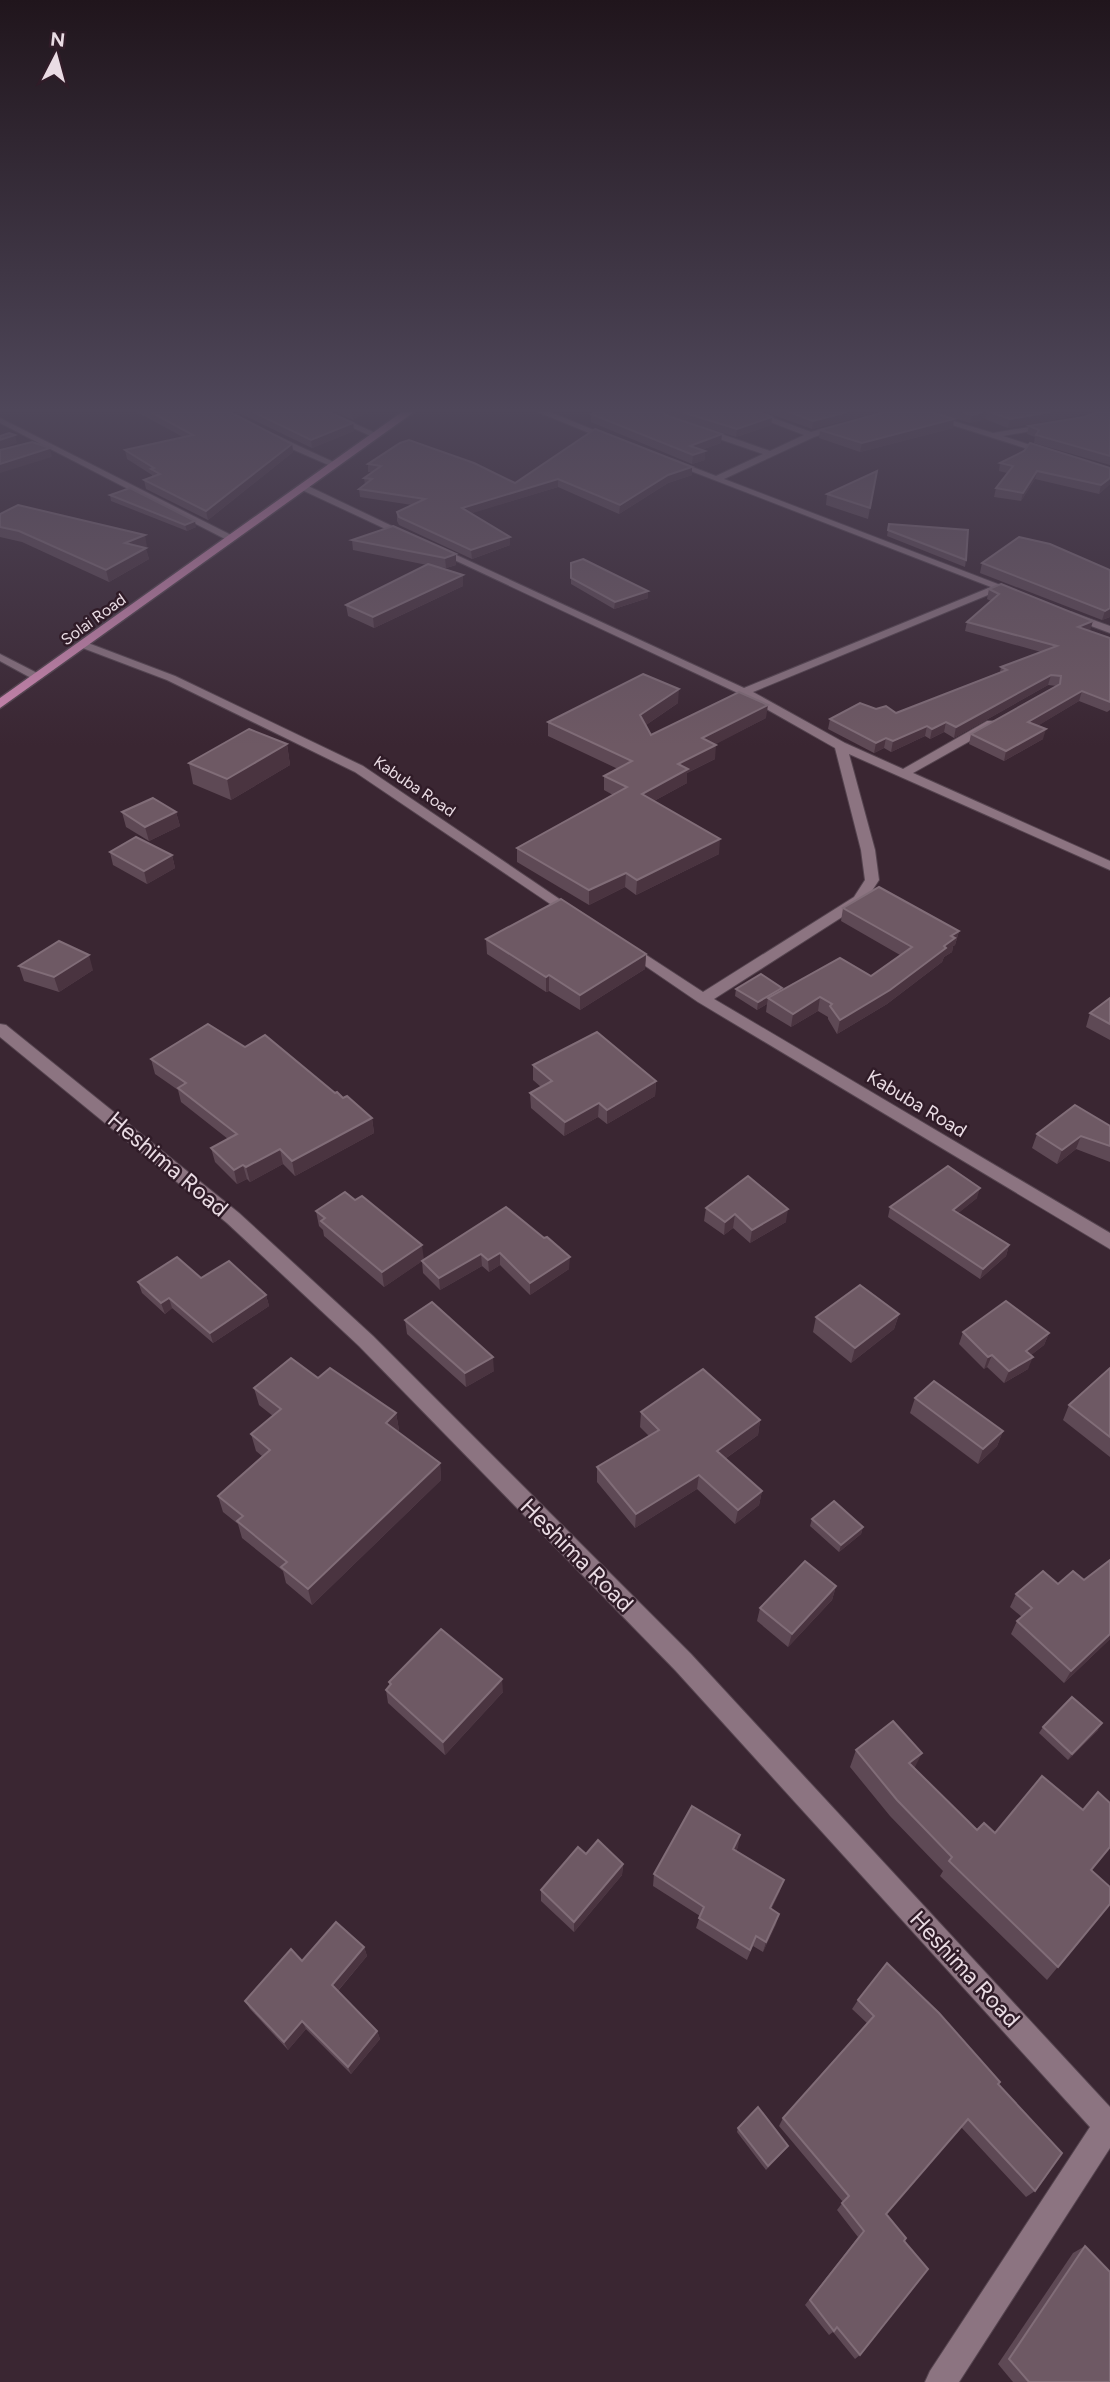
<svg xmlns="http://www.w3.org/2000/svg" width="1110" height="2382" font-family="Figtree,sans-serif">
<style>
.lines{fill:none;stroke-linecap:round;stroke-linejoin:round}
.minor-casing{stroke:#55444f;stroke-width:2}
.highway-casing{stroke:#55444f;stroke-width:3}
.minor{fill:#8c7481;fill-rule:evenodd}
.highway{fill:#ce88b1;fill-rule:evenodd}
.wall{fill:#5e4955}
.shaded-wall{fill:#4a3440}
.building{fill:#6e5964;stroke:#816d78;stroke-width:2}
.labels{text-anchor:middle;stroke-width:5;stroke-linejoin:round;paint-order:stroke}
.far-street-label{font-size:16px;fill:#eadce4;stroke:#301c28}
.street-label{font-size:19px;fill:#eadce4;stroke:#301c28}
.near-street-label{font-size:23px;fill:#eadce4;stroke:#301c28}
</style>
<rect width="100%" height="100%" fill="#3a2632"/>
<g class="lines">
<defs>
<g id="minor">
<path d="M318,412h11l51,23 -7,2z"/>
<path d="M538,412h12l68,28 -7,2z"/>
<path d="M745,412h12l54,20 30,-8 4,3 -31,10 -90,42 300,115 -5,3 -19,-7 -247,102 92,51 58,26 84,-48h8v6l-82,46 197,88v9l-261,-116 26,96 4,30 -15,23 -150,96 396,234v16l-412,-247 -79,-54 7,-4 5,1 72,47 151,-95 11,-17 -4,-30 -26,-102 -95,-54 -309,-145 8,-2 305,141 247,-101 -326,-126 7,-2 44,17 47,-22 -64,-22 3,-5 68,24 34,-16z"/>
<path d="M911,412h13l69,21 60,-10v4l-50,9 51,17 -7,2z"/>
<path d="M0,418l233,118 2,2 -8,2 -227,-117z"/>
<path d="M269,435h6l65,30 -7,2 -64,-28z"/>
<path d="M302,486h6l107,51 -8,2 -105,-49z"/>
<path d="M1071,612l39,14v7l-43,-16 -1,-2z"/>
<path d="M80,643h8l87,33 188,90 220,149 -7,4 -5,-1 -216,-146 -188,-92 -87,-33z"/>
<path d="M0,654l41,21 2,2 -10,2 -33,-18z"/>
<path d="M0,1024l6,1 233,188 134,123 318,318 419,453v41l-151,234h-34l5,-11 160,-244 -415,-457 -316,-324 -132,-123 -227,-186z"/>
</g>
<path id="highway" d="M402,412h12l-414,296v-10z"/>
</defs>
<use href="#minor" class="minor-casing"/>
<use href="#highway" class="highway-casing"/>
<use href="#minor" class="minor"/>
<use href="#highway" class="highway"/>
</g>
<g class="wall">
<path d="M137,412h93l62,32 1,8 -85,68 -62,-31 -2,-9 8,-3v-2l-25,-16 -2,-9 58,-13z"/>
<path d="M237,412h92l24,11 1,8 -42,17z"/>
<path d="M336,412h31l-14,8z"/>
<path d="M596,412h164l12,5 -1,8 -35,12 -68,-21 53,27 -20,7 4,10 -13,4 -101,-42v-8z"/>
<path d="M765,412h113l-66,17z"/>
<path d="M933,412h162l-87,16 -23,-9 -15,4z"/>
<path d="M1110,412v53l-76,-22 1,-6 -8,-3 2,-8z"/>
<path d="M953,428l-93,24 -41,-14 1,-8z"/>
<path d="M595,429l97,46 -24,8 -49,31 -61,-27 -87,26 39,32 -38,14 -73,-34 -2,-4v-9l15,-7 -52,-8 -1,-8 6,-4 -1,-7 8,-6h-4v-8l147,19z"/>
<path d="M1000,463l110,5v16l-11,10 -64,-15 -14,22 -27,-4 2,-9 11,-15 -8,-2z"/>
<path d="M877,471l-9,48 -42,-14 1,-11z"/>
<path d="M110,495l86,32 -9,4 -76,-30z"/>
<path d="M0,514l147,33h-2l4,12 -40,23 -87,-40 -22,-5z"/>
<path d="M889,524l77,36 -1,7 -78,-31z"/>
<path d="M393,526l63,39 -10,3 -10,-1 27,8v11l-89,42 -26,-12 -2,-11 81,-40 -74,-15 -1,-10z"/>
<path d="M571,563l77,35 -34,11 -43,-25z"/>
<path d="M982,563l128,7v47l-8,3 -122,-47z"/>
<path d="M989,589l101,42h-1l21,7v72l-3,2 -28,-11 -42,25 6,13 -39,22 -35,-17 2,-10 86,-48 -9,-1 -94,53 -10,-6 -14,7 -5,-3 -34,16 -7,-4 -10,5 -46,-24 2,-10 46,-10 20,4 104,-41 1,-5 40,-15 -76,-21 2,-9 24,-21 -4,-2z"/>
<path d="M678,703l-32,22 5,10 115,-17 -51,26v15l-28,14v10l-33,18 65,53 -83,41 -11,-8 -36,18 -72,-43v-14l96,-53 -9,-5v-14l14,-7 -70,-33v-14z"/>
<path d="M287,744l3,21 -59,35 -38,-16 -4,-21z"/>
<path d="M122,812h54l4,14 -31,15 -23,-14z"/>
<path d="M110,852l62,3 3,13 -28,16 -34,-19z"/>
<path d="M843,908l116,23 -4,14 -2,1 -1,6 -8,5 -2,5 -55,42 -50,30 -9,-15v-2l-10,-6 -27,16 -25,-15 1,-8 -10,6 -22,-14 1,-7 46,-1v2l89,-14 29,-21 -59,-34z"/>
<path d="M486,939l160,15 -1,15 -65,41 -31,-19 -3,1 -59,-38z"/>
<path d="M19,966l74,4 -34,22 -35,-11z"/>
<path d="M1110,998v42l-24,-13 4,-14z"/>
<path d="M245,1047l98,51 29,20 2,15 -79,43 -12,-12 -33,18 -3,-3 -10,5 -22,-22 -4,-14 17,-9 -47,-37 -3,-12 -23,-16 -4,-15z"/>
<path d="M533,1065l123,16 -1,15 -48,28 -9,-7 -34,19 -33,-28 -1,-15 11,-6 -8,-7z"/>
<path d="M1110,1126v36l-34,-13 -19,15 -25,-16 5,-14z"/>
<path d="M977,1198l-19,15 51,32 -3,11 -26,23 -92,-62 2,-10z"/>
<path d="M506,1207l63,62 -39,26 -30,-30 -11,7 -7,-6 -42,24 -17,-17 -1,-12 -38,26 -60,-51 -1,-6 -4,-4 -3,-15 107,49z"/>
<path d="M706,1208l80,14 -36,21 -17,-15 -9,7 -20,-14z"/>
<path d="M138,1282l128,13 3,11 -56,37 -41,-35 -7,6 -23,-21z"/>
<path d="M899,1314l-5,15 -43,34 -38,-31 3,-15z"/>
<path d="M405,1320l89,51 -28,16 -59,-53z"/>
<path d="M963,1332l86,1 -5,12 -13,10 -3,14 -24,14 -17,-16 -3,2 -25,-25z"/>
<path d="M1110,1368v89l-47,-37 6,-15z"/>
<path d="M318,1378l78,35 3,17 -2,2 43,31 1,17 -129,125 -26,-22 -3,-12 -41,-33 -4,-14 -15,-12 -5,-16 44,-40 -6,-5 -5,-17 22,-18 -14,-11 -5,-17z"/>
<path d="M915,1398l88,33 -6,15 -19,18 -68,-51z"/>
<path d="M641,1412l119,8 -2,15 -33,24 37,32 -3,14 -24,19 -38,-35 -62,39 -38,-46v-15l52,-31 -9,-9z"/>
<path d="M812,1519l51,8 -2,7 -22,18 -29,-26z"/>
<path d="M1110,1560v79l-46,44 -53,-49 6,-13 5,-4 -12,-10 6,-13 42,-10 26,-4z"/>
<path d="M836,1586l-4,14 -44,47 -31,-26 3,-13z"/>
<path d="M389,1682l114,10 -58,63 -57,-52 -2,-13 4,-4z"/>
<path d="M1043,1727l55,3 -30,30 -29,-27z"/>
<path d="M856,1750l59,19 62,61 18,3 115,-30v45l-19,22 19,34 -63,76 -107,-104 3,-5 -53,-55 -40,-49z"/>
<path d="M738,1847l-2,4 44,40 -9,18 8,5 -16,38 -10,-6 -6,14 -51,-32 4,-12 -47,-30 1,-12z"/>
<path d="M586,1854l37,10 -1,11 -48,57 -33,-31v-11z"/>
<path d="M364,1947l3,9 -29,35 39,40 3,8 -29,35 -45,-45 -18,21 -38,-41 -5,-8 57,-40z"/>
<path d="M858,2000l140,84 37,107 -9,6 -65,-70 -75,87 18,27 -44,114 -5,4 -22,-27 -4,3 -24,-30 53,-68 -21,-27 6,-8 -64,-76 4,-8 84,-95 -15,-14z"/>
<path d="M738,2128l50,18 -3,4 -19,20 -29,-38z"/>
<path d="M1085,2246l25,136h-97l-15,-18 75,-111z"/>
</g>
<g class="shaded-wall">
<path d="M352,412h15l-14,8z"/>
<path d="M847,412h31l-66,17 1,-8z"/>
<path d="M983,412h4l-2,7 -15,4 2,-8z"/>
<path d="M1050,412h45l-87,16 2,-9z"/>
<path d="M772,417l-1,8 -35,12 1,-8z"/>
<path d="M954,419l-1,9 -93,24 2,-9z"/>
<path d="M353,423l1,8 -42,17 -1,-8z"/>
<path d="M722,434l-1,9 -32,11 1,-8z"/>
<path d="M15,435l2,8 -17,6v-9z"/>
<path d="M292,444l1,8 -85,68 -2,-9z"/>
<path d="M50,448l2,9 -52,16v-9z"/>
<path d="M705,451v9l-13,4 1,-9z"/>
<path d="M692,467v8l-24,8 -49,31 1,-9 48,-30z"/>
<path d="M1037,471l-2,8 -14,22 2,-8z"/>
<path d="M1110,478v6l-11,10 2,-9z"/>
<path d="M558,479v8l-95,29 -1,-8z"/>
<path d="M195,521l1,6 -9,4 -2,-6z"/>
<path d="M145,535l2,12 -19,7 -3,-11z"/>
<path d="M510,537v8l-38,14 -1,-9z"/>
<path d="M146,548l3,11 -40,23 -3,-12z"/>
<path d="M456,554v11l-10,3 -1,-10z"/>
<path d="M463,575v11l-89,42 -1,-11z"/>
<path d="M648,591v7l-34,11 1,-7z"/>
<path d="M1110,608v9l-8,3 3,-9z"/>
<path d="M1093,621l-3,10 -15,6 3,-10z"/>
<path d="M1051,675l-3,10 -94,53 2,-11z"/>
<path d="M679,689l-1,14 -38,26v-14z"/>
<path d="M1082,691l-3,10 -53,32 2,-11z"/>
<path d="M768,705l-2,13 -65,34 1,-14z"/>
<path d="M946,722l-2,10 -14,7 2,-10z"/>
<path d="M927,726l-2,10 -34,16 2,-11z"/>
<path d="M1046,729l-3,10 -39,22 2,-10z"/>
<path d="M886,738l-2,10 -10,5 2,-10z"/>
<path d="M287,744l3,21 -59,35 -4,-21z"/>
<path d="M716,745l-1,14 -28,14v10l-46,25 1,-14 36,-30z"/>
<path d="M176,812l4,14 -31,15 -4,-14z"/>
<path d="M720,839l-1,15 -83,41 1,-15z"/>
<path d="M172,855l3,13 -28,16 -3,-13z"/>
<path d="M626,873l-1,14 -36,18v-15z"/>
<path d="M959,931l-4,14 -2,1 -1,6 -8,5 -2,5 -55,42 -50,30 3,-14 104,-74 7,-10z"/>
<path d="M646,954l-1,15 -65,41v-15z"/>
<path d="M89,955l4,15 -34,22 -5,-15z"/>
<path d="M549,975v16l-3,1v-15z"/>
<path d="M782,988l-1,8 -13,2 -1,6 -10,6 1,-8z"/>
<path d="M820,997l-2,14 -27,16 2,-13z"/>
<path d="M656,1081l-1,15 -48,28v-14z"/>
<path d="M599,1103l-1,14 -34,19 1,-14z"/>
<path d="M372,1118l2,15 -79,43 -3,-15z"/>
<path d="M1081,1136l-5,13 -19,15 5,-14z"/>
<path d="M280,1149l3,15 -33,18 -4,-15z"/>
<path d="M243,1165l4,14 -10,5 -3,-14z"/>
<path d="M980,1188l-3,10 -27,22 3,-10z"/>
<path d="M788,1209l-2,13 -36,21 2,-13z"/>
<path d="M735,1214l-2,14 -9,7 1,-13z"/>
<path d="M422,1245l2,15 -40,27 -2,-15z"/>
<path d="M1009,1245l-3,11 -26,23 3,-10z"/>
<path d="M500,1253v12l-11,7 -1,-12z"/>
<path d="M481,1254l1,12 -42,24 -1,-12z"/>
<path d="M570,1257l-1,12 -39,26v-12z"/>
<path d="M266,1295l3,11 -56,37 -3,-10z"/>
<path d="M169,1298l3,10 -7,6 -4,-11z"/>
<path d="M899,1314l-5,15 -43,34 4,-15z"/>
<path d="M1049,1333l-5,12 -23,18 5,-12z"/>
<path d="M992,1355l-5,12 -3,2 4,-12z"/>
<path d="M493,1357l1,14 -28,16 -1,-14z"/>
<path d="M1033,1357l-5,12 -24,14 5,-12z"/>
<path d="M396,1413l3,17 -11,10 -2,-17z"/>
<path d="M760,1420l-2,15 -43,31 2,-15z"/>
<path d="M1003,1431l-6,15 -19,18 5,-15z"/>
<path d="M440,1463l1,17 -129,125 -4,-16z"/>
<path d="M699,1475l-2,14 -62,39 1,-14z"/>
<path d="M762,1491l-3,14 -24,19 3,-14z"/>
<path d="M863,1527l-2,7 -22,18 2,-7z"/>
<path d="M836,1586l-4,14 -44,47 4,-13z"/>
<path d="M1110,1634v5l-46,44 7,-12z"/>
<path d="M502,1679l1,13 -58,63 -2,-13z"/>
<path d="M1102,1723l-4,7 -30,30 4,-6z"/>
<path d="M922,1753l-8,16 -5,-6z"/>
<path d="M740,1835l-2,12 -8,14 3,-12z"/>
<path d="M623,1864l-1,11 -48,57v-10z"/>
<path d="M784,1880l-4,11 -13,28 3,-11z"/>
<path d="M779,1914l-3,11 -13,27 3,-10z"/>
<path d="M364,1947l3,9 -32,38 -3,-9z"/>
<path d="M302,2021l4,8 -18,21 -4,-8z"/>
<path d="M377,2031l3,8 -29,35 -3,-7z"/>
</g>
<g class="building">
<path d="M151,412h79l62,32 -86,67 -62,-31 16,-6 -9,-5 3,-1 -29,-18 68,-15z"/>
<path d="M253,412h76l24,11 -42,17z"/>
<path d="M596,412h68l1,3 57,19 -32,12 15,5 -12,4 -102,-41z"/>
<path d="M682,412h78l12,5 -35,12z"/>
<path d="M789,412h58l-34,9z"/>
<path d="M884,412h47l23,7 -92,24 -42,-13z"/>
<path d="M962,412h21l-11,3z"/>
<path d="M990,412h60l-40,7z"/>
<path d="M1098,412h12v44l-74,-21 3,-5 -10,-4 55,-9z"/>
<path d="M595,429l97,38 -24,8 -48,30 -62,-26 -96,29 48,29 -39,13 -72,-33 -2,-5 28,-13 -66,-10 13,-10 -8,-1 17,-12 -13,-2 32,-21 9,-3 65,23 41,20z"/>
<path d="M9,433l6,2 -15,5v-4z"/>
<path d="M32,442l18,6 -50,16v-14z"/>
<path d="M1030,443l80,25v10l-9,7 -64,-14 -14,22 -27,-5 17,-22 -13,-3 24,-12z"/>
<path d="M877,471l-7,37 -43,-14z"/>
<path d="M130,488l65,33 -10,4 -75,-30z"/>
<path d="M18,505l127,30 -20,8 21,5 -40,22 -87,-39 -19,-4v-13z"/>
<path d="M889,524l79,6 -2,30 -78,-30z"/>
<path d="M393,526l63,28 -11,4 -93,-18z"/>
<path d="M1019,537l31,7 60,26v38l-5,3 -123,-48z"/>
<path d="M583,559l65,32 -33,11 -44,-24v-15z"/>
<path d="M428,564l35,11 -90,42 -27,-12z"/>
<path d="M1001,584l92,37 -15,6 32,11v64l-28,-11 -54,31 18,7 -40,22 -35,-17 89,-50 1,-8 -10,-1 -95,52 -10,-5 -14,7 -5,-3 -34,15 -7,-3 -10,5 -46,-24 30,-16 16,6 10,-3 10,7 111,-43 -6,-3 56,-21 -90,-24 32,-28 -10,-5z"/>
<path d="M643,674l36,15 -39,26 11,20 88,-43 29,13 -66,33 14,7 -38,19 10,5 -46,25 78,45 -83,41 -11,-7 -37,17 -72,-42 110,-61 -23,-11 28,-15 -84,-39z"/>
<path d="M249,729l38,15 -60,35 -38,-16z"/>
<path d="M153,798l23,14 -31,15 -23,-15z"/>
<path d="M136,837l36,18 -28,16 -34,-19z"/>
<path d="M879,887l80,44 -8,5 4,2 -11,8 2,2 -56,42 -50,30 -10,-14 2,-2 -12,-7 -27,17 -25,-16 72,-40 31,18 41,-29 -69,-39z"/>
<path d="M561,899l85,55 -66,41 -31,-20 -3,2 -60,-38z"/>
<path d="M59,941l30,14 -35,22 -35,-11z"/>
<path d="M761,974l21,14 -24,14 -22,-13z"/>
<path d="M1110,998v26l-20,-11z"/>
<path d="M208,1024l37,23 20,-12 70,58 2,-1 6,6 4,-2 25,22 -80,43 -12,-12 -34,18 -3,-2 -9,5 -23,-22 26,-14 -59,-46 8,-5 -35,-24z"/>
<path d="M597,1032l59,49 -49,29 -8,-7 -34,19 -35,-29 22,-12 -19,-16z"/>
<path d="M1075,1105l35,21v20l-29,-10 -19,14 -25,-16z"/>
<path d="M948,1166l32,22 -27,22 56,35 -26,24 -93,-62z"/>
<path d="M748,1176l40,33 -36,21 -17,-16 -10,8 -19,-14z"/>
<path d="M345,1192l10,8 7,-4 60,49 -40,27 -61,-51 4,-3 -9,-7z"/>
<path d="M506,1207l38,31 3,-1 23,20 -40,26 -30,-30 -12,7 -7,-6 -42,24 -17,-17z"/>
<path d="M177,1257l24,21 28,-17 37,34 -56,38 -41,-35 -8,5 -23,-21z"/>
<path d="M860,1285l39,29 -44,34 -39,-31z"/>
<path d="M1006,1301l43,32 -23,18 7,6 -24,14 -17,-16 -4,2 -25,-25z"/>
<path d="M432,1302l61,55 -28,16 -60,-53z"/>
<path d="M291,1358l27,20 12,-10 66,45 -10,10 54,40 -132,126 -27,-22 6,-5 -50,-41 6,-5 -25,-20 52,-46 -19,-16 30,-25 -27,-21z"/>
<path d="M1110,1368v69l-41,-32z"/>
<path d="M703,1369l57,51 -43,31 45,40 -24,19 -39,-35 -63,39 -39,-47 62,-37 -18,-18z"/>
<path d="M934,1381l69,50 -20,18 -68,-51z"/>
<path d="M834,1501l29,26 -22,18 -29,-26z"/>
<path d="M1110,1560v74l-39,37 -54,-50 15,-13 -16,-14 27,-23 15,13 15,-13 11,9z"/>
<path d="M805,1561l31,25 -44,48 -32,-26z"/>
<path d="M441,1629l61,50 -59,63 -57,-52 5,-6 -2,-2z"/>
<path d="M1072,1697l30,26 -30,31 -29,-27z"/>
<path d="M893,1721l29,32 -13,10 68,67 7,-7 11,10 47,-57 41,34 15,-18 12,11v44l-19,23 19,17v17l-52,63 -109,-106 3,-4 -55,-57 -41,-50z"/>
<path d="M692,1806l48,29 -7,14 51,31 -14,28 9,6 -13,28 -10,-6 -6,14 -51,-32 5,-11 -50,-33z"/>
<path d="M598,1840l25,24 -49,58 -33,-32 37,-43 8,7z"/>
<path d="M336,1922l28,25 -32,38 45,46 -29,36 -46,-46 -18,21 -39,-41 46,-52 11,12z"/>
<path d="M887,1963l52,50 61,69 -2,2 64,69 -27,38 -67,-72 -82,95 20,24 -2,3 24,28 -68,86 -23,-28 -3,4 -24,-31 54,-69 -22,-28 7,-7 -66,-78 91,-102 -16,-16z"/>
<path d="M758,2107l30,39 -20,20 -30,-38z"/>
<path d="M1085,2246l25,26v110h-81l-20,-23z"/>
</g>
<linearGradient id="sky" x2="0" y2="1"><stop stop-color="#20151c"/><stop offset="0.55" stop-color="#4f475a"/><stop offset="1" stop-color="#4f475a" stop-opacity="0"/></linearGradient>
<rect width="1110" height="746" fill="url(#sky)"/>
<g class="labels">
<g class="far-street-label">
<text transform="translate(93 619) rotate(-36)" y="6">Solai Road</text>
<text transform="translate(415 786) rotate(34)" y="6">Kabuba Road</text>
</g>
<g class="street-label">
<text transform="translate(917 1103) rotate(31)" y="7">Kabuba Road</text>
</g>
<g class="near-street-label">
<text transform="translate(168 1164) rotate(40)" y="8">Heshima Road</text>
<text transform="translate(577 1555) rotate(45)" y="8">Heshima Road</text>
<text transform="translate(965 1969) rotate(47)" y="8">Heshima Road</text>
</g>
</g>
<g transform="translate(56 56) rotate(6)" stroke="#301c28" stroke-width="5" paint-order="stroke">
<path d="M0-5L12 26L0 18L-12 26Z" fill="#eadce4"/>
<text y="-10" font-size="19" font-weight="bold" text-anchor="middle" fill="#eadce4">N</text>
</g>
</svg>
